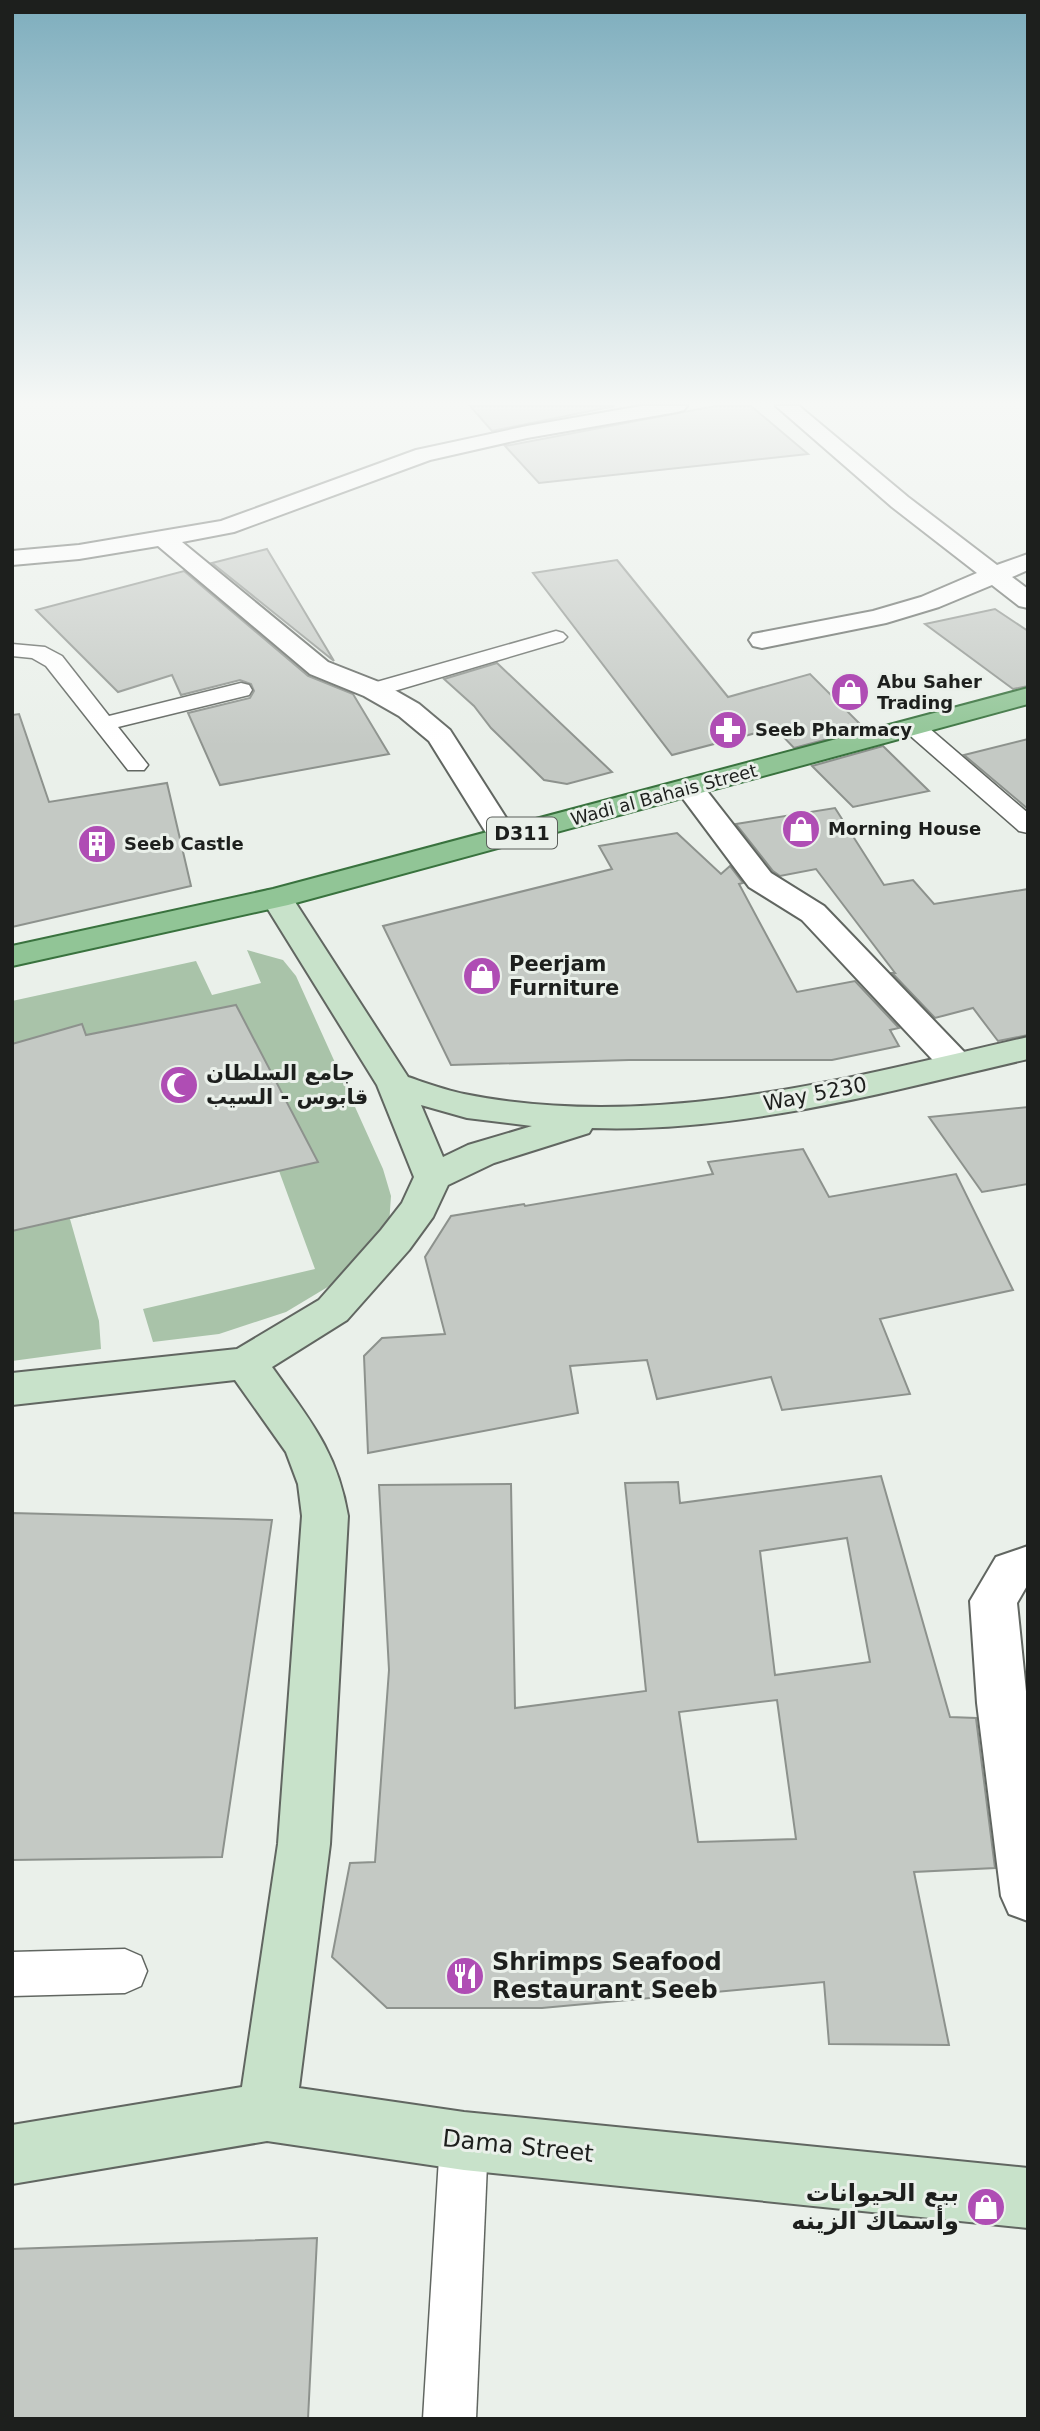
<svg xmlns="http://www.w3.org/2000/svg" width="1040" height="2431" font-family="'DejaVu Sans',Vazirmatn,sans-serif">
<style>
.green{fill:#a9c3a9}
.building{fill:#c4c9c4;stroke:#8d928d;stroke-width:2;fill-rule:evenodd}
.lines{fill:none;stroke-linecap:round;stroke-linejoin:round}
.lane-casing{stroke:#616661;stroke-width:3}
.street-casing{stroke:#616661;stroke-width:4}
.secondary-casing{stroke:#616661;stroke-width:4}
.primary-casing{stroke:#39723e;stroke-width:4}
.lane{fill:#fff;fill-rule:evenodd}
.street{fill:#fff;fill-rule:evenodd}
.secondary{fill:#c8e2ca;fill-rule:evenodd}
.primary{fill:#91c596;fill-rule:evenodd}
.labels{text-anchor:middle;stroke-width:6;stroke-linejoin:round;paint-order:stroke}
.far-poi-label{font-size:18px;font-weight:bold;fill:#1d1f1d;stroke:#eaf0ea;text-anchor:start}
.far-street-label{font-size:18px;fill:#1d1f1d;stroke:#eaf0ea}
.shield{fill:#eaf0ea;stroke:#5a5e5a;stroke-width:2}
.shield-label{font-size:19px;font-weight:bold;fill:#1d1f1d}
.poi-label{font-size:21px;font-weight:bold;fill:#1d1f1d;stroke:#eaf0ea;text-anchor:start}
.street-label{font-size:21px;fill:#1d1f1d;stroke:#eaf0ea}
.near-poi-label{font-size:24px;font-weight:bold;fill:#1d1f1d;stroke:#eaf0ea;text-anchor:start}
.near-street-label{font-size:24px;fill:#1d1f1d;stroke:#eaf0ea}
</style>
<rect width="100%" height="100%" fill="#eaf0ea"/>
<path class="green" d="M247,950l36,10 13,16 87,193 8,27 -2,29 -38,48 -65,39 -67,22 -66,8 -10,-33 172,-40 -36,-98 -209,48 29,102 2,28 -89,12v-360l184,-40 16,34 49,-12z"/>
<g class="building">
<path d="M470,406h145l-123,25z"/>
<path d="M715,406h36l57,48 -269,29 -34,-37z"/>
<path d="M267,549l67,112 -122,-98z"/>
<path d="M617,560l111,137 82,-23 55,55 -71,19 -19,-20 -103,27 -139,-182z"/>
<path d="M184,571l124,105 45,18 36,60 -169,31 -32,-72 62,-15 4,-7 -3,-7 -11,-4 -59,15 -9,-20 -54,17 -82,-82z"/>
<path d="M995,609l33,22v55l-15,3 -88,-65z"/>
<path d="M497,663l115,109 -45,12 -23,-4 -53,-52 -17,-22 -30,-27z"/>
<path d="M19,714l30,88 118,-19 24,103 -179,41v-212z"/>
<path d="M1028,739v70l-64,-54z"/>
<path d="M883,746l46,45 -76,16 -41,-41z"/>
<path d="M835,808l49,77 29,-5 21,24 94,-15v146l-30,6 -25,-33 -38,10 -43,-45h3l-79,-104 -36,7 -7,-5 -37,-47z"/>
<path d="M677,833l44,41 9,-8 13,17 -4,1 58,108 58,-11 44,47 -9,2 9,16 -67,14h-203l-178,5 -68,-139 229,-57 -13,-23z"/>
<path d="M236,1005l82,157 -306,69v-187l70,-20 4,11z"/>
<path d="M1028,1107v77l-46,8 -53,-75z"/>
<path d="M803,1149l26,48 127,-23 57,116 -133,29 30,75 -128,16 -11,-33 -114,22 -10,-39 -77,6 8,47 -210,40 -4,-97 18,-18 63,-4 -20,-77 26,-41 73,-12 1,2 188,-32 -5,-12z"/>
<path d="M881,1476l69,241 26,1 19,150 -81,4 35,173 -120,-1 -5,-62 -282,26h-155l-55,-51 18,-94 25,-1 14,-192 -10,-185 132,-1 4,224 131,-17 -21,-208 53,-1 2,21zM847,1538l23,124 -95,13 -15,-124zM777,1700l19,139 -98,3 -19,-130z"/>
<path d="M12,1513l260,7 -50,337 -210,3z"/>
<path d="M317,2238l-9,181h-296v-170z"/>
</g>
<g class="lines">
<defs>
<g id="lane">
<path d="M556,631l7,2 4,4 -4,4 -189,56 -8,-2 -3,-5 3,-5z"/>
<path d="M12,644l33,3 17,9 47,60 132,-33 8,2 3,5 -3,5 -131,32 30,38 -4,5h-16l-82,-104 -14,-8 -20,-2z"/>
<path d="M914,720l8,2 106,91v20l-9,-2 -113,-99 -3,-5 3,-5z"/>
<path d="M125,1949l16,7 6,15 -6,15 -16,7 -113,3v-44z"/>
<path d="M464,2117l17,7 7,17 -12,278h-53l17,-278 7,-17z"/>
</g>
<g id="street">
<path d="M641,406h46l-3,4 -7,2 -150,26 -97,22 -196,72 -52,10 146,120 56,22 35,20 31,26 69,108 -4,6 -11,3 -11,-3 -64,-103 -30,-25 -35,-20 -54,-22 -152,-128 -79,13 -67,6v-14l67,-6 142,-24 195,-71 111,-24z"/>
<path d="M776,406h23l109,91 89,68 31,-11v16l-16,7 16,12v19l-9,-2 -27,-21 -53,22 -53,16 -124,25 -9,-2 -4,-6 4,-6 120,-23 48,-14 56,-24 -85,-66z"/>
<path d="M690,779l10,3 71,91 53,33 144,150 6,8 -6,8 -12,3 -12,-3 -142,-152 -53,-33 -74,-99 5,-6z"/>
<path d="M1028,1546v38l-11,19 11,108v210l-19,-7 -8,-18 -24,-193 -7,-102 26,-44z"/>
</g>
<path id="secondary" d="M277,889l11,2 120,186c18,6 37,13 56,17 187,38 382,-15 564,-57v22c-142,33 -289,74 -436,69l-3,5 -95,30 -46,22 -15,32 -24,33 -62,70 -75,47c37,52 65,84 76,149l-18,328 -31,244 165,24 564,56v60l-564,-58 -197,-29 -255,43v-59l230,-38 36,-243 24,-328 -4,-32 -12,-32 -51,-72 -223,25v-32l225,-24 82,-49 62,-70 21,-27 12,-26 -37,-92 -116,-187 5,-7zM421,1105l46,13 65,8 -64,19 -25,12z"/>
<path id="primary" d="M1028,688v16l-740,201 -276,61v-20l261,-57z"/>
</defs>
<use href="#lane" class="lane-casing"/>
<use href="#street" class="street-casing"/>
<use href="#secondary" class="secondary-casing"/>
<use href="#primary" class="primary-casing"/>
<use href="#lane" class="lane"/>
<use href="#street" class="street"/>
<use href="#secondary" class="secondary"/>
<use href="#primary" class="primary"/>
</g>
<linearGradient id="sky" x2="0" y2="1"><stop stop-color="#7dadbd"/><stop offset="0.54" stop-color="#f6f8f6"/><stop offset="1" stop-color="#f6f8f6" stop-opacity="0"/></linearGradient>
<rect width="1040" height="746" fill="url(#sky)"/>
<defs>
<symbol id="shop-disc" viewBox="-11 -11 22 22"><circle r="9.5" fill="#af4db4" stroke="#eaf0ea"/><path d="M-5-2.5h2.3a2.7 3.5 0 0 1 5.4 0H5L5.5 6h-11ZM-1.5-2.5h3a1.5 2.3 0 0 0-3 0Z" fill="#fff"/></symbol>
<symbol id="pharmacy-disc" viewBox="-11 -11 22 22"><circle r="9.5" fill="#af4db4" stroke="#eaf0ea"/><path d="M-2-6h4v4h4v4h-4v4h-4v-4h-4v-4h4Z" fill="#fff"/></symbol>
<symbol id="building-disc" viewBox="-11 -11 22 22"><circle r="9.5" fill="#af4db4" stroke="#eaf0ea"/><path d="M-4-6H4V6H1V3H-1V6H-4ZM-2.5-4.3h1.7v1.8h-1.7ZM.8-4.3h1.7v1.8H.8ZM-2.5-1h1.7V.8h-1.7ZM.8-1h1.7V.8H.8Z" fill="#fff"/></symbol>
<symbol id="mosque-disc" viewBox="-11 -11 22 22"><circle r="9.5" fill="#af4db4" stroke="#eaf0ea"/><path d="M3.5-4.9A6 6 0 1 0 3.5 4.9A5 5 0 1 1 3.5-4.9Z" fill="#fff"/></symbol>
<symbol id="restaurant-disc" viewBox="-11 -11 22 22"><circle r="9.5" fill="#af4db4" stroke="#eaf0ea"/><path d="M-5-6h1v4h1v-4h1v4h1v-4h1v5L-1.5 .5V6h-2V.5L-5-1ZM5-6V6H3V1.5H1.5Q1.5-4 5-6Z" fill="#fff"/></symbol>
</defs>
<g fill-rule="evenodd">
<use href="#shop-disc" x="828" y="670" width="44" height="44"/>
<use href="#pharmacy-disc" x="706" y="708" width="44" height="44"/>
<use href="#shop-disc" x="779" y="807" width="44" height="44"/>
<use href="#building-disc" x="75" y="822" width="44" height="44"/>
<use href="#shop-disc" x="460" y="954" width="44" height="44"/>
<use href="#mosque-disc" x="157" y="1063" width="44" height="44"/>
<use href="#restaurant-disc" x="443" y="1954" width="44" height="44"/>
<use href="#shop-disc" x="964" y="2185" width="44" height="44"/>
</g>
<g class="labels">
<g class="far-poi-label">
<text x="877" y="688">Abu Saher<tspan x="877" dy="21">Trading</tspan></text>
<text x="755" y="736">Seeb Pharmacy</text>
<text x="828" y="835">Morning House</text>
<text x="124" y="850">Seeb Castle</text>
</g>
<g class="far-street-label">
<text transform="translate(664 795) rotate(-15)" y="6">Wadi al Bahais Street</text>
</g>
<rect class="shield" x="487" y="817.5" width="70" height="31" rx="5"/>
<g class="shield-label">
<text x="522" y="840">D311</text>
</g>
<g class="poi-label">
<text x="509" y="971">Peerjam<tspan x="509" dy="24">Furniture</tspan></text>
<text x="206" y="1080">جامع السلطان<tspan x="206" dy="24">قابوس - السيب</tspan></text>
</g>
<g class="street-label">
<text transform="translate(815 1094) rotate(-11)" y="7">Way 5230</text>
</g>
<g class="near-poi-label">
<text x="492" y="1970">Shrimps Seafood<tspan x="492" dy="28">Restaurant Seeb</tspan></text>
<text x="959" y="2201" text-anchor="end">بيع الحيوانات<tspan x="959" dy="28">وأسماك الزينه</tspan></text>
</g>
<g class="near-street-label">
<text transform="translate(518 2146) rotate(6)" y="8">Dama Street</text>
</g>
</g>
<rect width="1040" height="2431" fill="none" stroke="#1d1f1d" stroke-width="28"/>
</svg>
